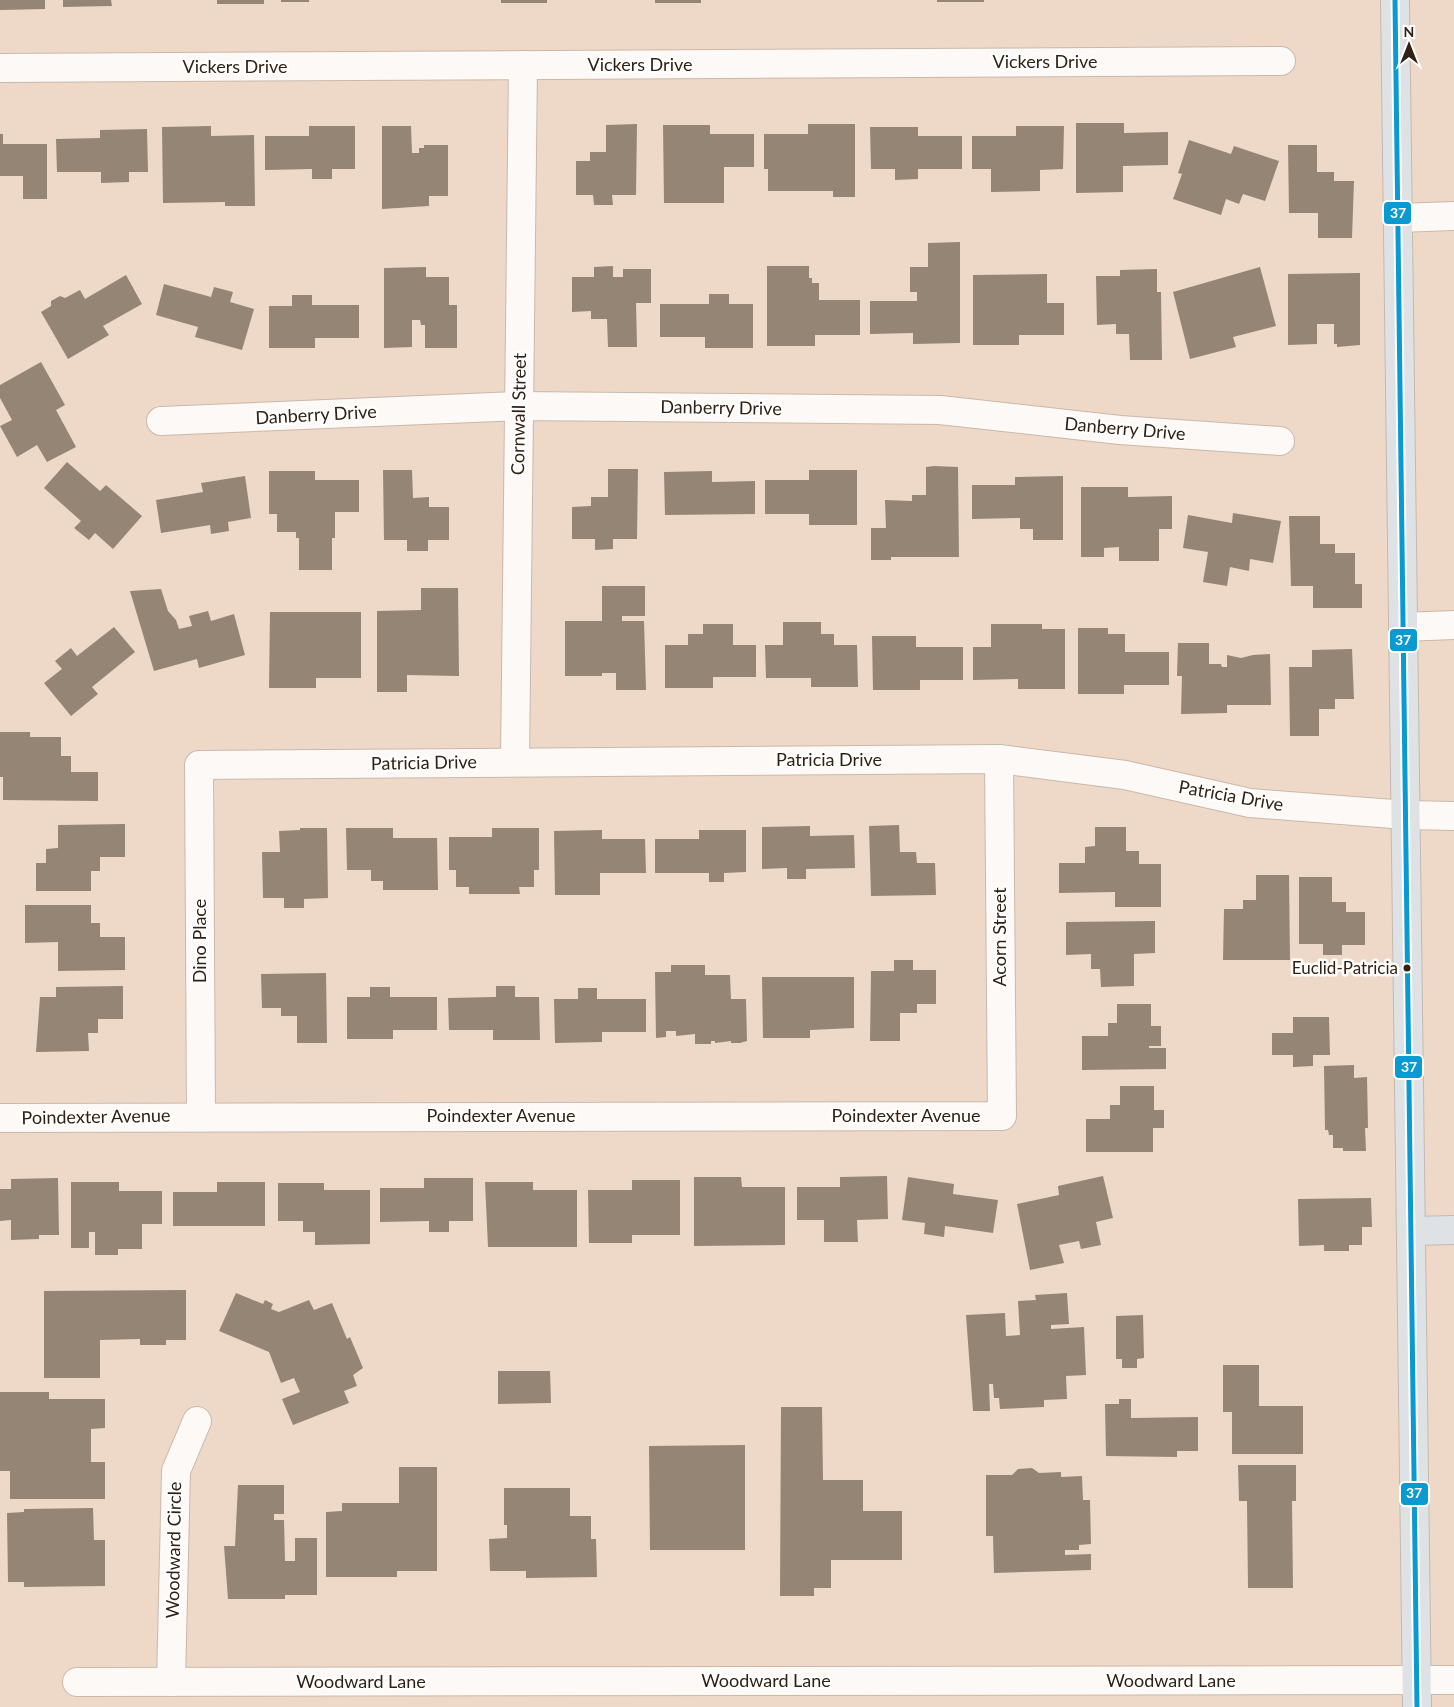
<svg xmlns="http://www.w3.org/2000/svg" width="1454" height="1707" font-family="Lato,sans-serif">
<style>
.building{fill:#948575}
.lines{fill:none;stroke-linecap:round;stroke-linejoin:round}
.minor-casing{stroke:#cab8aa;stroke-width:30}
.primary-casing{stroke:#c4b9b0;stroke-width:30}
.minor{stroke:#fcf9f7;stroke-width:28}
.primary{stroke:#dee2e4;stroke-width:28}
.bus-1-casing{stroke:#fff;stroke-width:9}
.bus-1{stroke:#089ad1;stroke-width:5}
.bus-dot{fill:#322113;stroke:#fff;stroke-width:2}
.labels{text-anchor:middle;stroke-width:5;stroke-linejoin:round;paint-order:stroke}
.bus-label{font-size:17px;fill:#322113;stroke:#fff;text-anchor:end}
.street-label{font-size:18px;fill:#322113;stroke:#fff}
.line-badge{stroke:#fff;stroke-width:2}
.badge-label{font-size:14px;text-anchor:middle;font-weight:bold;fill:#fff}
</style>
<rect width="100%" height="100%" fill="#eed9c9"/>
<g class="building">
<path d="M0,0h45v9l-45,1z"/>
<path d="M63,0h48l1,6 -49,1z"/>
<rect x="217" y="0" width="47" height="4"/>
<rect x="281" y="0" width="28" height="2"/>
<rect x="501" y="0" width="46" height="3"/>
<rect x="655" y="0" width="46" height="3"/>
<rect x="937" y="0" width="47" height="2"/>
<path d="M1076,123h48v10l44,-1v33l-45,1v26l-47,1z"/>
<path d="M637,124l-1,71h-24l1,10h-19l-1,-10h-17v-34h14v-9h16v-27z"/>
<path d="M808,124h47v73h-22v-6h-65v-22h-4v-35h44z"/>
<path d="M663,125h47v9h44v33h-30v36h-60z"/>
<path d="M211,126v10l43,-1 1,71h-30v-4l-62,1 -1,-76z"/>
<path d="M309,126h46v43h-23v10h-20v-10l-47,1v-34h44z"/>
<path d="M382,126h29l1,27h7v-5h5v-3h24v51h-19v10l-47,3z"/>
<path d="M1016,126h48l-1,43 -23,1v21l-49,1v-23h-19v-33h44z"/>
<path d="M870,127h48v9h44v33h-44v10l-23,1v-11h-24z"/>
<path d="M147,129l1,43h-19v10l-28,1v-11h-44l-1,-33 44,-1v-8z"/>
<path d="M0,134h3v10h44v55h-24v-23h-23z"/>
<path d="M1189,140l42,14 3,-8 45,15 -14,40 -22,-7 -4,10 -13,-5 -5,16 -48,-16 9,-25 -4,-1z"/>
<path d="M1288,145h29v27h17v9h20l-2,57h-34v-25h-29z"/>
<path d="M960,242v101l-47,1v-11l-43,1v-33h47v-9h-7v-25h18v-24z"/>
<path d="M613,266v11h10v-8h28v34h-15l1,44h-29l-1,-28h-16v-8l-19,1v-35h22v-10z"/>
<path d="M767,266h42v12h3v5h7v17h41v35h-45v11h-48z"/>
<path d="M426,267v10h23v28h8v43h-32v-23h-4l-1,-5h-8v27l-28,1v-80z"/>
<path d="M1260,267l16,59 -43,11 3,10 -46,12 -17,-67z"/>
<path d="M1157,269v23h4l1,68h-32l-1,-26h-13v-10l-19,1 -1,-49h24v-6z"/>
<path d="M1360,273v72l-23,2v-3h-3v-20h-17v20l-29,1v-71z"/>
<path d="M1047,274v29h17v32h-45v10h-46v-70z"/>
<path d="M126,275l16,29 -39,22 6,9 -41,24 -27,-47 10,-6v-5l9,-5 5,2 15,-8 5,9z"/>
<path d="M164,284l47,13 3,-10 19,5 -3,10 24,7 -12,41 -47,-13 3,-10 -42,-12z"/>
<path d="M709,294h20v10h24v44h-48v-11h-45v-33h49z"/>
<path d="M292,295h20v10h47v33h-44v10h-46v-42h23z"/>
<path d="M41,362l24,43 -9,5 20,37 -29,15 -10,-17 -20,12 -17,-31 12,-6 -12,-22v-13z"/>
<path d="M67,462l33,29 6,-6 36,31 -29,33 -18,-16 -6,7 -15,-12 7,-7 -37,-33z"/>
<path d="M934,466l24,1 1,90h-68v3h-20v-32h15l-1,-28 27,1v-6h14v-28z"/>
<path d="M608,469h30l-1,70h-24v10l-18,1v-11h-23v-32l19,-1v-9h17z"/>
<path d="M383,470h29l1,28 16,-1v10h20v33h-21v11h-21v-11h-23z"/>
<path d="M809,470h48v55h-48v-11h-44v-34h44z"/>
<path d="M269,471h46v9h44v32h-24v26h-3v32h-33v-32h-3v-6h-19v-18h-8z"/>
<path d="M712,471v11l43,-1v33l-90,1 -1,-43z"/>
<path d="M245,476l6,42 -23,4 1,9 -18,3 -1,-9 -49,8 -5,-33 47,-8 -2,-9z"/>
<path d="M1063,476v64h-30v-11h-13v-11l-48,1v-34h43v-8z"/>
<path d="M1081,487h47v10l44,-1v33h-13v32h-40v-14l-15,1v9h-23z"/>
<path d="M1233,513l48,8 -8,42 -23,-4 -1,12 -19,-4 -3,19 -24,-4 5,-30 -25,-4 5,-33 44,8z"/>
<path d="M1289,516h31v28h15v9h20v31h7v24h-49v-22h-22z"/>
<path d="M602,586h43v30h-23v5h22l2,69h-30v-17h-14v3h-37v-55h37z"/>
<path d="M421,588h37l1,88 -52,-1v17h-30v-81l44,-1z"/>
<path d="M161,589l7,22 8,9 3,9 13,-3 -3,-10 19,-5 3,10 23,-7 11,41 -46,13 -2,-9 -43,12 -24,-80z"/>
<path d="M270,612h91v66h-45v10h-47z"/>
<path d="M783,622h38v12h13v11h23l1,42h-47v-9h-45l-1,-33h18z"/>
<path d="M703,624h30v21h23v32h-43v11h-48v-43h23v-11h15z"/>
<path d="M991,624h51v5h23v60h-47v-10l-45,1v-33h18z"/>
<path d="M114,627l21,25 -43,35 6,7 -27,22 -27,-33 18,-14 -7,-8 16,-13 6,8z"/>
<path d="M1078,628h30v6h17v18h44v33h-45v9h-46z"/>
<path d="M872,636h44v11h47v33h-43v10h-47z"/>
<path d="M1178,643h31v21h12l1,3h5v-12l14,3 12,-3 17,-1 1,51h-44v8l-46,1 1,-38h-5z"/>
<path d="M1352,649l2,50h-19v10h-16v27h-29l-1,-69h23v-17z"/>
<path d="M0,732h30v5h31v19h10v16h27v29l-95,-1v-23h-3z"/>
<path d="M125,824v33h-25v14h-9v20h-55v-28h10v-14l12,-1v-23z"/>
<path d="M899,825l1,27h16l1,11h18l1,32 -65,1 -2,-70z"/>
<path d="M810,826v10l44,-1 1,33 -49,1v10h-19v-11l-25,1v-42z"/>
<path d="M1095,827h31v24h13v13h22v43h-46v-15l-56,1v-30h26v-16l10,-1z"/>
<path d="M300,828h27l1,70 -24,1v9h-20v-10h-21l-1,-46h18l-1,-21 21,-1z"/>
<path d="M346,828h47v10h44l1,52h-55v-9h-12v-11h-24z"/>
<path d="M492,828h47v42h-5v17h-15l1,7h-51v-7h-13v-17h-7v-33h43z"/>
<path d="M602,830v9h43l1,34h-46v22h-45l-1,-64z"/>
<path d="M699,830h47v42l-22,1v9h-15v-9h-54v-34h44z"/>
<path d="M1256,875h33l1,85h-67l1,-51h19v-9h13z"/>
<path d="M1299,877h33v25h14v10h19v33h-23v10h-19v-11h-24z"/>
<path d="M25,905h66v18h9v14h25v33l-67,1v-29l-33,1z"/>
<path d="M1155,921v32l-21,1v32l-33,1 -1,-18h-9v-15l-25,1v-33z"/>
<path d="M894,960h19v10h23v34h-19v9h-17v28h-30l1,-70h23z"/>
<path d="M671,965h34v10h25l1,24h15l1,42 -7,2h-9v-2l-16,2v-2h-4v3h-16v-10l-19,2v-5h-10v6l-10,1 -1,-66h16z"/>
<path d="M326,973l1,70h-30v-27h-16v-8h-19l-1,-34z"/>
<path d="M762,977h92v51l-44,2v8h-47z"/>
<path d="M123,986v33h-25v14h-10l1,18 -53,1 4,-55h16v-10z"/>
<path d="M496,986h19v11h24l1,43h-47v-10h-44l-1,-32 48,-1z"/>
<path d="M370,987h20v10h47v33h-44v9h-46v-42h23z"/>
<path d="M578,988h19v11h49v33h-44v10l-47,1 -1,-44h24z"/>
<path d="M1117,1004h34v22h10v20h-12v2h17v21l-84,1v-34h26v-13h9z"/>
<path d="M1293,1017h36l1,38h-17v11l-20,1v-12h-21v-22h21z"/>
<path d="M1354,1065v13l13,-1 1,51h-3l1,23h-23v-3h-10v-13h-4l-1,-5h-3l-1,-64z"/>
<path d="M1120,1086h34v24h10v18h-11v24h-67v-33h24v-14h10z"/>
<path d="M887,1176l1,43 -31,1 1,22h-34v-22h-27v-33h43v-10z"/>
<path d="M1103,1176l10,42 -17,4 5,23 -20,4 -2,-8 -20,4 5,18 -34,7 -13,-66 42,-9 -1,-9z"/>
<path d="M694,1177h47l1,10h43v58l-91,1z"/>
<path d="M908,1177l46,7 -1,10 45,6 -5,33 -48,-7 -1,11 -20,-3 1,-11 -23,-3z"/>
<path d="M58,1178l1,57h-20v4l-28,1v-20l-11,1v-32h11v-10z"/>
<path d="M424,1178h49v43h-24v11h-20v-11l-49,1v-34h44z"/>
<path d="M632,1180h48v55h-48v8h-43l-1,-53h44z"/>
<path d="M71,1182h48v9h43v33h-20v25h-24v6h-23v-23h-6v16h-18z"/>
<path d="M217,1182h48v44h-92v-34h44z"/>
<path d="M485,1182h48v8h44v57h-89z"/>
<path d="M278,1183h46v7h46v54l-55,1v-13h-12v-11h-25z"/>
<path d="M1371,1198l1,29h-10v18h-13v6h-25v-6l-25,1 -1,-47z"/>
<path d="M186,1290v50h-20v5h-26v-6l-40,1v38h-56v-87z"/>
<path d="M236,1293l27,11 2,-4 8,4 -2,5 8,3 30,-12 5,10 18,-7 15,36 3,-2 13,31 -10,7 4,11 -13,5 5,12 -56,22 -11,-26 18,-7 -6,-14 -13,5 -12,-31 -50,-21z"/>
<path d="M1067,1293l2,31 -18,1v4l33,-2 2,48 -20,1 1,23 -23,1v7l-44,2 -1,-11h-5l-1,-14h-4l1,27h-17l-7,-96 39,-2 1,23 14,-1 -2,-34 18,-1 -1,-5z"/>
<path d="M1143,1315l1,43 -7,1v9h-15v-9h-6v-43z"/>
<path d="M1223,1365h36v41h44v48h-71v-42h-9z"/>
<path d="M498,1371h52l1,32 -53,1z"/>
<path d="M0,1392h49v7h56v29l-14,1v33h14v37h-95v-28h-10z"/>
<path d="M1119,1399h12v19l67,-1v34h-21v6l-71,-1 -1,-52h14z"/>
<path d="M781,1407h41l1,73h40v31h39v49h-71v28h-17v8h-34z"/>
<path d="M745,1445v105h-95l-1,-104z"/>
<path d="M1238,1465h58v36h-4l1,87h-45l-1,-87h-8z"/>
<path d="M399,1467h38v104h-40v6h-71v-65l16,-1v-8h57z"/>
<path d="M1032,1468l7,5 22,-1v5l21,-1 1,24h7l1,44 -12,1v5h-14v5l26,-1v16l-97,3 -1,-37h-7v-61h26l6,-6z"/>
<path d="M238,1485h46v29h-10v6h10l1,41h10v-23h22v57h-32v4h-57l-4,-53h11z"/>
<path d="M504,1488h66v28h21v23h5l1,38 -71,1v-7h-36l-1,-32 18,-1v-13h-3z"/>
<path d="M93,1508l1,32h11v46l-81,1v-5h-16l-1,-69 17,-1v-3z"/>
</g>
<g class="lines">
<defs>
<g id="minor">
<path d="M0,68l1281,-7"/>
<path d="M1398,218l56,-2"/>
<path d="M161,421l358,-15 421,4 180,20 160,11"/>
<path d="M1403,627l51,-2"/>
<path d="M515,762l8,-697"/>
<path d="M201,1116l-2,-351 800,-6 126,16 125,28 156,12 48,1"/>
<path d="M0,1118l1002,-2 -3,-357"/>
<path d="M77,1682l1377,-2"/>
<path d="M171,1682l5,-211 21,-50"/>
</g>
<g id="primary">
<path d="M1395,0l22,1707"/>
<path d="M1411,1231l43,-1"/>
</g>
</defs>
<use href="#minor" class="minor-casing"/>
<use href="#primary" class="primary-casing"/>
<use href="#minor" class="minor"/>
<use href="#primary" class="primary"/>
<defs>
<path id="bus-1" d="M1395,0l22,1707"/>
</defs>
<use href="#bus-1" class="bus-1-casing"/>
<use href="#bus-1" class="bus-1"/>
</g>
<circle class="bus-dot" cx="1407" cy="968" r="4.5"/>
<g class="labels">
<g class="bus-label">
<text x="1398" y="974">Euclid-Patricia</text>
</g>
<g class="street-label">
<text x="1045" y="68">Vickers Drive</text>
<text x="640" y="71">Vickers Drive</text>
<text x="235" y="73">Vickers Drive</text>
<text transform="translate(721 408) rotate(1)" y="6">Danberry Drive</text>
<text transform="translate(519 414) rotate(-89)" y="6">Cornwall Street</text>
<text transform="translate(316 415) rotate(-3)" y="6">Danberry Drive</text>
<text transform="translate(1125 429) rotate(5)" y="6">Danberry Drive</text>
<text x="829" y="766">Patricia Drive</text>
<text transform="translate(424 763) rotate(-1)" y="6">Patricia Drive</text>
<text transform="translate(1231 796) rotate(10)" y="6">Patricia Drive</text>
<text transform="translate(1000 937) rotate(-90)" y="6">Acorn Street</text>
<text transform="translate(200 941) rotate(-90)" y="6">Dino Place</text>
<text x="501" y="1122">Poindexter Avenue</text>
<text x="906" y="1122">Poindexter Avenue</text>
<text transform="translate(96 1117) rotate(-1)" y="6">Poindexter Avenue</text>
<text transform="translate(174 1550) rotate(-89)" y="6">Woodward Circle</text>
<text x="766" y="1687">Woodward Lane</text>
<text x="1171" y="1687">Woodward Lane</text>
<text x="361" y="1688">Woodward Lane</text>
</g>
</g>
<g class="line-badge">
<rect x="1383" y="201" width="29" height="24" rx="5" fill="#089ad1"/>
<rect x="1389" y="628" width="29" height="24" rx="5" fill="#089ad1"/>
<rect x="1394" y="1055" width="29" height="24" rx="5" fill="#089ad1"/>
<rect x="1400" y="1482" width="29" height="24" rx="5" fill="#089ad1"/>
</g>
<g class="badge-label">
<text x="1398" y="218">37</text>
<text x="1403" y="645">37</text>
<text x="1409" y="1072">37</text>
<text x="1414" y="1498">37</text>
</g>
<g transform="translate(1409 45)" stroke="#ffffff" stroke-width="4" paint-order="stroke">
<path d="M0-4L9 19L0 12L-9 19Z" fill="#322113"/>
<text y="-8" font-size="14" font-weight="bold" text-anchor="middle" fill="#322113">N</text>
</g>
</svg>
